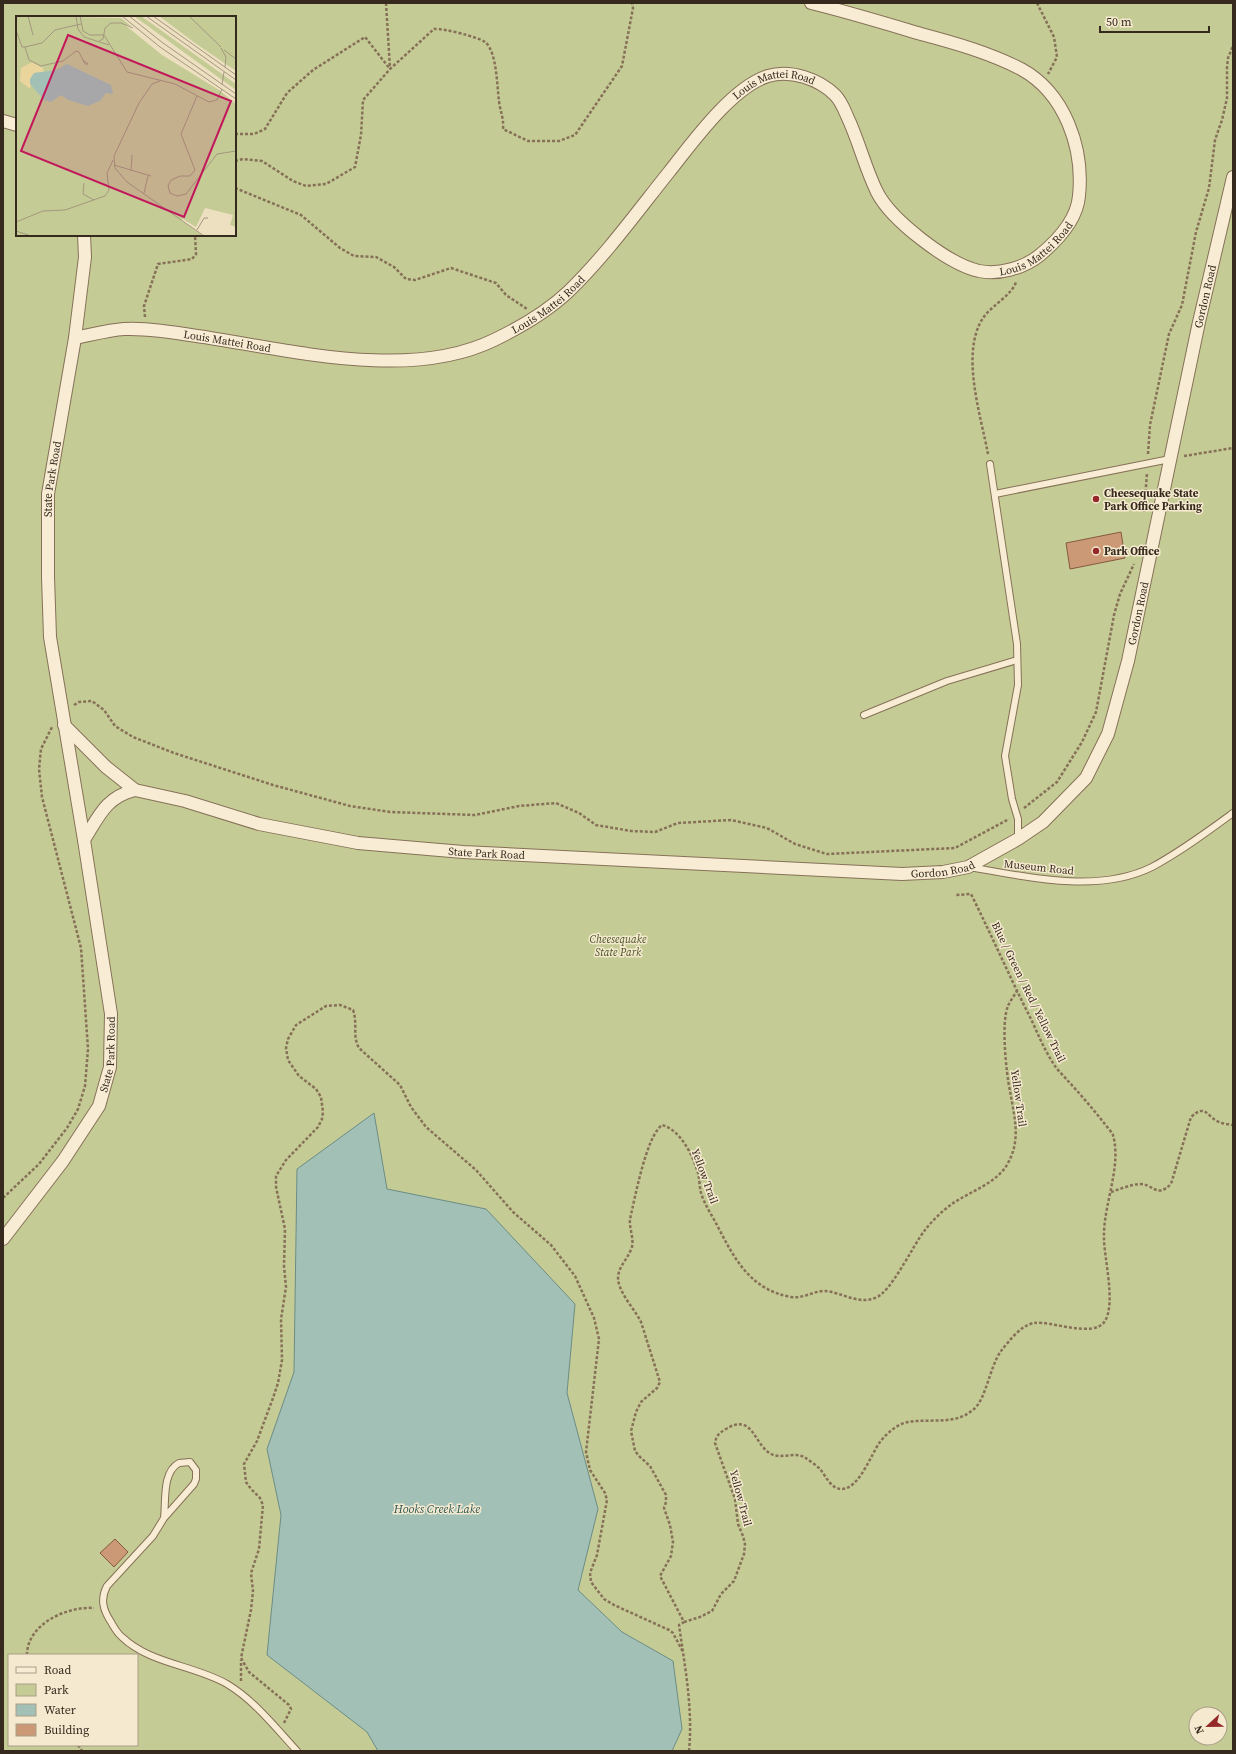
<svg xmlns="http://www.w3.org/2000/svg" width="1236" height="1754" font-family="'Source Serif 4',serif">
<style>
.green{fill:#c5cb95;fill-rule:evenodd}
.water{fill:#a3c0b7;stroke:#6b8d85}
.building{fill:#cb9976;stroke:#855a3e}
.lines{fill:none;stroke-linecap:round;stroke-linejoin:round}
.service-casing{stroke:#867158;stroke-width:8}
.minor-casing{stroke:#867158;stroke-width:14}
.path{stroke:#867158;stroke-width:2.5;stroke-dasharray:3 2;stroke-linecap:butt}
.service{stroke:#f8edd4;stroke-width:6}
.minor{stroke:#f8edd4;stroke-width:12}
.poi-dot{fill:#95292a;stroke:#f5ead0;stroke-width:1.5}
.labels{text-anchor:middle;stroke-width:3;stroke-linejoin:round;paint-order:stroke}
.street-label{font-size:11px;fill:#36291d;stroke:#f5ead0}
.poi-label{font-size:11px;font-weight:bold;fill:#36291d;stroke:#f5ead0;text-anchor:start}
.park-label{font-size:11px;font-style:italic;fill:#475223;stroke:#f5ead0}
.water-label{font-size:12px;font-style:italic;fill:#2c5653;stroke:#f5ead0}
.inset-road{fill:none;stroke:#a4977f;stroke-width:1}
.view{fill:#c2185b;fill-opacity:0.15;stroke:#c2185b;stroke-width:2}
.inset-edge{fill:none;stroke:#36291d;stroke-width:2}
</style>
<rect width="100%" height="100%" fill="#ede0c0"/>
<path class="green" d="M3,3h1230v1748h-1230zM17,17h218v218h-218zM9,1655h128v90h-128zM1196,1714h24v24h-24z"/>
<path class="water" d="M374,1113l13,76 99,20 89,95 -8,89 31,116 -20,81 44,42 51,29 9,68 -10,22h-294l-11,-19 -100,-77 14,-140 -14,-66 27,-77 3,-203z"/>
<g class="building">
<path d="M1121,532l4,26 -55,11 -4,-26z"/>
<path d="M115,1539l13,13 -14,15 -14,-14z"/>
</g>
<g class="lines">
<defs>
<g id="service">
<path d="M990,464l27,180 1,41 -13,71 7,43 6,20v20"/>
<path d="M995,494l175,-35"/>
<path d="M864,715l83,-34 70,-21"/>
<path d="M970,867c56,10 128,27 182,0 28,-15 55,-35 81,-54"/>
<path d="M164,1518c2,-17 -2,-46 15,-55l11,-1 6,8v9l-2,5 -30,34 -11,18 -46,50c-7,13 -4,24 4,36 3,5 6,11 11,15 28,27 72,28 105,47 27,16 49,44 70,67"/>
</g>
<g id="minor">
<path d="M3,121l14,4"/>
<path id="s1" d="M75,338c16,-3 33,-8 49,-9 24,-1 49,3 73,7 90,13 211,46 297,4 27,-13 54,-29 75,-49 37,-36 68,-79 100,-119 23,-29 63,-85 99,-96 22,-7 51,3 67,19 6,6 9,14 12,21 12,25 18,52 30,76 14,28 71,72 102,79 20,4 45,-3 61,-16 18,-15 37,-35 39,-59 5,-48 -14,-103 -58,-127 -31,-16 -66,-26 -100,-35 -37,-11 -73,-22 -110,-31"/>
<path id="s2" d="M64,725l42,42 29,23 50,11 74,23 99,19 105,9 439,22 41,-2 25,-5 50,-28 25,-17 43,-44 22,-44 20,-73 71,-339 34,-145"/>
<path d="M84,840c15,-24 22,-43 51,-50"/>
<path id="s3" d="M3,1239l60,-78 36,-55 11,-39 1,-53 -27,-174 -34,-203 -2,-60v-83l27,-156 10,-81 -1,-22"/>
</g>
</defs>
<use href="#service" class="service-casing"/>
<use href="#minor" class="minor-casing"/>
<g class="path">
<path d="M386,3l4,65"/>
<path d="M1037,3l17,34 3,20 -9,17"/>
<path d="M235,134h19l11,-5 22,-36 26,-23 52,-33 25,32"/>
<path d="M235,161l8,-2 19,2 31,20 13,5 20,-2 29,-17 6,-32 2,-35 27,-31 44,-40c9,-1 44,8 51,13 12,9 12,45 14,59 1,10 5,17 4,28l25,12h31l16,-6 47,-69 11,-58 -1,-5"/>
<path d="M235,188l66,27 39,33 14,8 22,1 18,10 12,12 9,1 36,-12 45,15 10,12 21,14"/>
<path d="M145,317l-1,-11 14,-42 34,-5 4,-5 -1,-19"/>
<path d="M988,454c-7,-38 -28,-101 -5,-136 8,-12 29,-23 33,-36"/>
<path d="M1148,454l2,-29 19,-91 13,-29 14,-73 13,-44 6,-48 7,-20 5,-22v-30l1,-10 5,-12"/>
<path d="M1184,456l49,-8"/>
<path d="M1144,512l3,-39"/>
<path d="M74,705l5,-3 13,-1 12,9 11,16 18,11 41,16 99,32 77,21 40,6 85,3 44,-9 37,-3 23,10 17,12 35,6 24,1 23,-9 53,-3 36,8 28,16 32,10 128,-6 54,-29"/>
<path d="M1024,808l33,-26 25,-40 14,-30 18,-97 6,-21 14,-30"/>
<path d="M1111,1192c9,-3 19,-7 28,-8 14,-1 17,15 32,0l20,-67c14,-13 15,-2 26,4 5,3 11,3 16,4"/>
<path d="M3,1198l36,-34 28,-36 11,-19 7,-23 3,-37 -7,-101 -39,-151 -3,-28 2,-20 11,-22"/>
<path d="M684,1622l16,-5 12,-6 9,-17 13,-13 10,-27 1,-10 -2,-8 -5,-12 -3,-25 -20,-56c1,-7 4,-10 11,-14 27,-17 28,16 45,25 10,5 24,-2 33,3 5,3 12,8 16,12 6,7 10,19 21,20 18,1 30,-35 39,-47 7,-9 17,-18 28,-20 23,-4 47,4 66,-13 12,-10 16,-43 27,-58 8,-10 20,-26 33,-28 15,-3 60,16 71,-2 11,-18 -1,-63 -1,-83 -1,-33 18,-71 9,-103 -2,-4 -6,-8 -9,-12 -11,-14 -23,-28 -35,-41 -5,-6 -12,-12 -16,-19 -9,-14 -15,-29 -22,-44 -21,-41 -39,-83 -60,-125l-15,1"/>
<path d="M27,1655c0,-31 40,-49 67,-47"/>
<path d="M241,1681v-21"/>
<path d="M284,1723l7,-14 -2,-4 -40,-33 -8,-14 10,-48 2,-19 -2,-18 8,-24 4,-44 -3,-7 -9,-9 -5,-7 -2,-18 13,-23 16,-43 5,-15 4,-23 -1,-41 5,-32 -2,-21 1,-37 -9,-42v-11l10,-16 32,-33 4,-8 1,-7 -2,-15 -5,-8 -17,-13 -11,-16 -2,-12 2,-9 8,-14 30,-19 14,-1 13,5c5,13 -1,26 6,38l41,37 11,22 15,20 50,43 37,42 38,33 24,31 19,42 5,21 -13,113 4,18 15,23 2,7 -10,55 -7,18 1,9 13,17 10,6 55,25 4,3 10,19"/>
<path d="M78,1745l4,6"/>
<path d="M689,1751c4,-42 -4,-84 -10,-126l5,-3 -24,-46 11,-20 2,-14 -3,-17 -6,-17 2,-6v-7l-16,-29 -10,-9 -5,-6 -4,-20 5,-19 5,-10 16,-14 3,-6 -19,-60c-6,-12 -16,-22 -21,-35 -7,-17 7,-25 12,-40 2,-9 -3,-19 -2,-28 5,-21 16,-82 32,-94 19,5 31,31 36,48 2,7 1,16 4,23 4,11 11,21 16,31 17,33 33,63 73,70 12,2 22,-6 34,-6 16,1 33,14 50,7 16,-5 38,-53 50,-68 7,-9 18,-20 27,-26 18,-13 47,-21 57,-43 12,-23 5,-46 1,-70 -4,-19 -9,-69 -2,-85 2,-5 6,-10 9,-15"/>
</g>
<use href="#service" class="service"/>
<use href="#minor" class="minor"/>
</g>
<g class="poi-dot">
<circle cx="1096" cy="499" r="4"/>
<circle cx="1096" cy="551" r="4"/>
</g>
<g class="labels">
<g class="street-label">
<text dy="4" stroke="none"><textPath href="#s1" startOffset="814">Louis Mattei Road</textPath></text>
<text dy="4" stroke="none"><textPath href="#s1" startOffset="1185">Louis Mattei Road</textPath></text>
<text dy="4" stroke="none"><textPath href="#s2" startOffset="1584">Gordon Road</textPath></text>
<text dy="4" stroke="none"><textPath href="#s1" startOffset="490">Louis Mattei Road</textPath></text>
<text dy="4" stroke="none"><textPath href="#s1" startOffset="154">Louis Mattei Road</textPath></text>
<text dy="4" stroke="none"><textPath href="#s3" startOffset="798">State Park Road</textPath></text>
<text dy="4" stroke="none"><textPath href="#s2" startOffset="1260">Gordon Road</textPath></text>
<text dy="4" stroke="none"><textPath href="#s2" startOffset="455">State Park Road</textPath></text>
<text transform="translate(1039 867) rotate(6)" y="4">Museum Road</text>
<text dy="4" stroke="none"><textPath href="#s2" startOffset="912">Gordon Road</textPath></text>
<text transform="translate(1029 992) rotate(64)" y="4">Blue / Green / Red / Yellow Trail</text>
<text dy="4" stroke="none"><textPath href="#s3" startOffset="217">State Park Road</textPath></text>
<text transform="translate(1019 1098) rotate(82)" y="4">Yellow Trail</text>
<text transform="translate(705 1176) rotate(70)" y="4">Yellow Trail</text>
<text transform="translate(741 1498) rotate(75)" y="4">Yellow Trail</text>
</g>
<g class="poi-label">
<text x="1104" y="497">Cheesequake State<tspan x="1104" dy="13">Park Office Parking</tspan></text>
<text x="1104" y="555">Park Office</text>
</g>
<g class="park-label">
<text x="618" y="943">Cheesequake<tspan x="618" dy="13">State Park</tspan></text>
</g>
<g class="water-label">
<text x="437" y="1513">Hooks Creek Lake</text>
</g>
</g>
<g transform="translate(16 16)">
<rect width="220" height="220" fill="#ede0c0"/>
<path d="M0,0l105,2 10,8 -6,-1 37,30 57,35 17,14v123l-6,-2 3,-10 -28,-7 -9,19 -13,-8 -2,1 22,16h-187zM118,0h7l95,68v6zM143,0h77v55l-41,-28z" fill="#c5cb95"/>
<path d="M16,46l11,6 1,4 -10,1 -4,16 -10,-8 1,-13z" fill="#ead59d"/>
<path d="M51,48l44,21 2,9 -7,-1 -6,8 -12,5 -20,-6 -7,-5 -10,7 -7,-2 -14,-16v-5l4,-6 22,-3z" fill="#a3c0b7"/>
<path class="inset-road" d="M12,0l5,19M60,0l2,13 6,8 25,8M64,0l3,15 7,4h14l23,37 48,12 34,18 8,-2 5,-11M106,0l38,31 76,52M113,0l34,27 73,51M130,0l90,64M137,0l83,59M173,0l32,31M0,14l6,17h3l17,-4 13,-13 26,-6M83,25l4,-2 2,-11 6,-5h10l12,5M9,31l4,13 12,6 22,-5 13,-10 3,1 6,12h3l-5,-4M205,32l5,9 -1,10M208,34l12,9M144,65l-8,3 -13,19 -25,53 1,12 12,14 77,54M206,69l2,-13M181,80l-16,38 14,36 -5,6h-10l-9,4 -3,6 2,7 7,3 9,-2 31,-40 19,-3M98,149l37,11M115,155l1,-16M68,167l-1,11 11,6M128,177l4,-17M0,206l27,-11 22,-1 40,-14 4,-6 -2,-17 6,-13M181,214l7,-12h4M0,215l15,5"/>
<path class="view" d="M52,19l163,66 -47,116 -163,-66z"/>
<rect width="220" height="220" class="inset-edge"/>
</g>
<rect width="1236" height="1754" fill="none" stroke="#36291d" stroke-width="8"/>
<rect x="8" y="1654" width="130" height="92" fill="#f5ead0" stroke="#a99d88"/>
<rect x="16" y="1667" width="20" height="6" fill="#f8edd4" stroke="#a99d88"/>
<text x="44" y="1674" font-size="12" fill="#36291d">Road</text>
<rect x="16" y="1684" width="20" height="12" fill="#c5cb95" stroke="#a99d88"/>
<text x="44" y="1694" font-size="12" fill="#36291d">Park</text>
<rect x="16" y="1704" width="20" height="12" fill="#a3c0b7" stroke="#a99d88"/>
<text x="44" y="1714" font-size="12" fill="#36291d">Water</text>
<rect x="16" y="1724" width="20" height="12" fill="#cb9976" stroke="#a99d88"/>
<text x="44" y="1734" font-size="12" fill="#36291d">Building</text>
<g transform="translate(1208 1726) rotate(248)"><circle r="19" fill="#f5ead0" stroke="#a99d88"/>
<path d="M0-3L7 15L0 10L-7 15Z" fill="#95292a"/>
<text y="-6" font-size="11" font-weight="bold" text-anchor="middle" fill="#36291d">N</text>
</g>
<path d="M1100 26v6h109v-6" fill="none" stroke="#36291d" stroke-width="2"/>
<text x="1106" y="26" font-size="12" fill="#36291d" stroke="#f5ead0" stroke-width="3" paint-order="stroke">50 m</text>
</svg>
